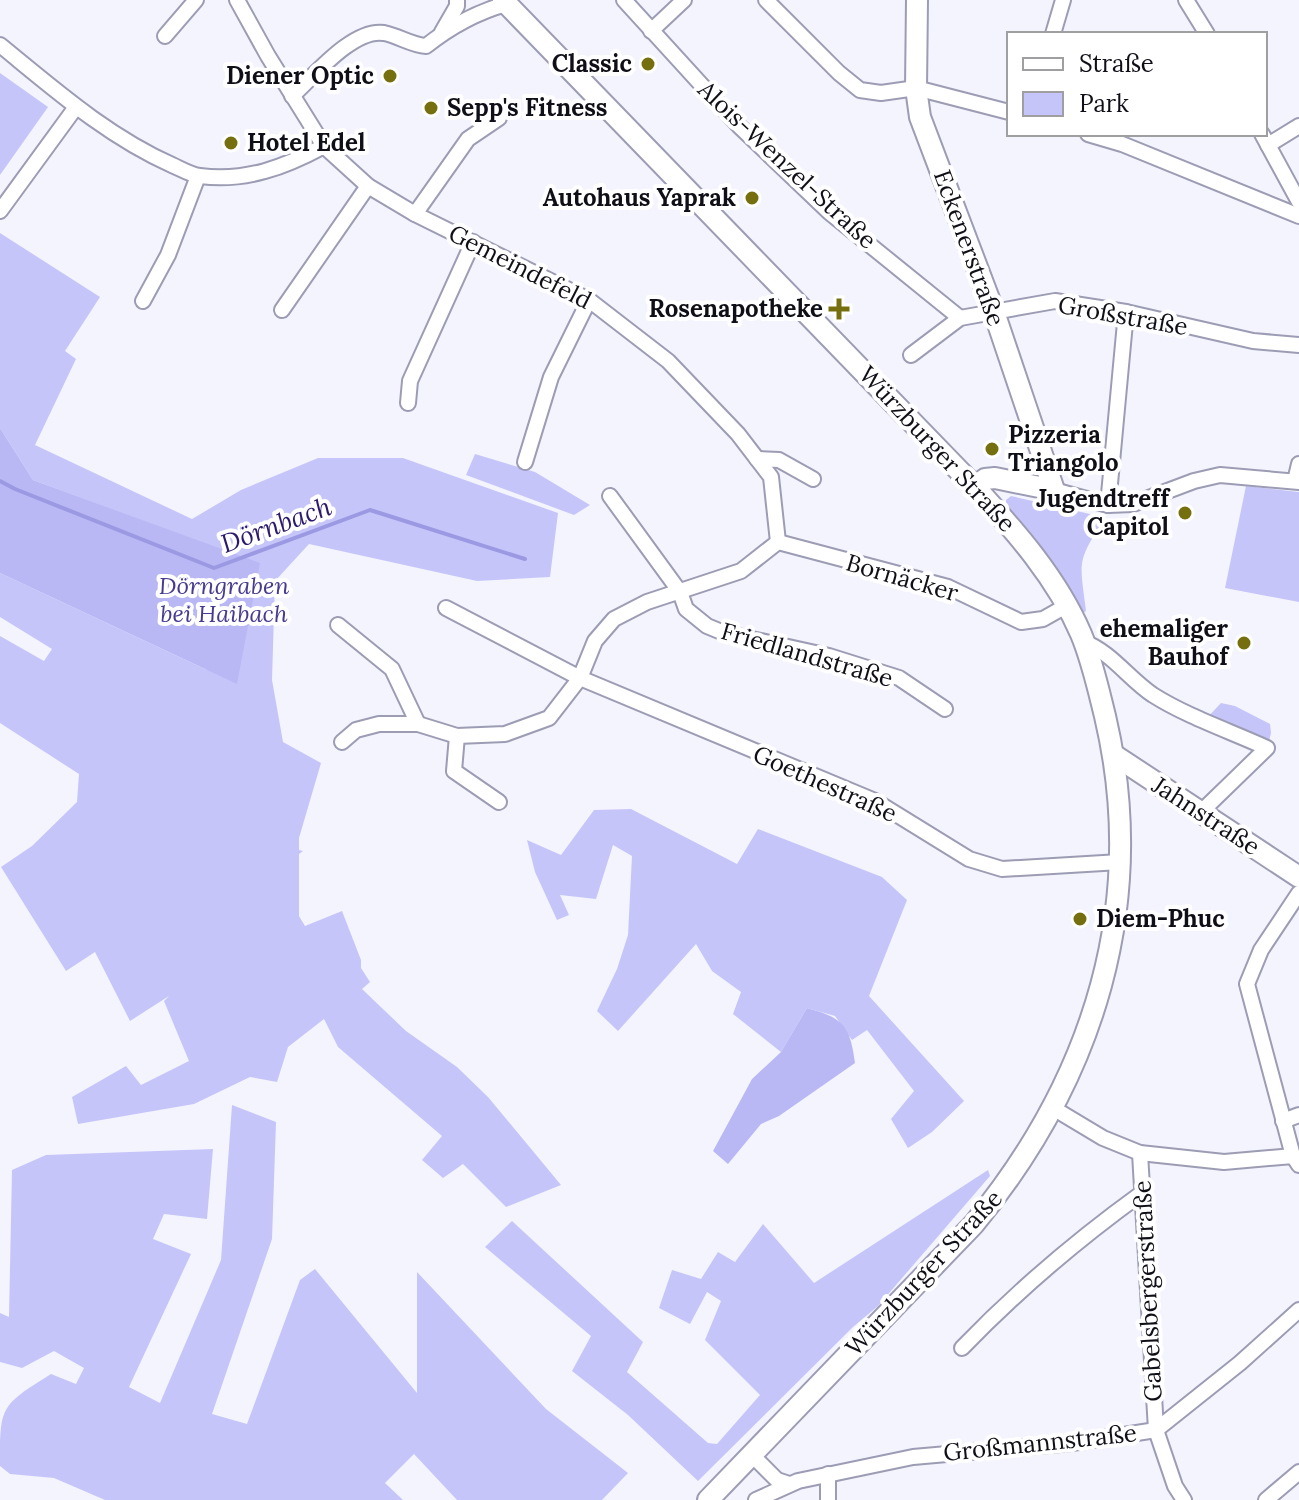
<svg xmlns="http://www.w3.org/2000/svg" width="1299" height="1500" font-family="Lora,serif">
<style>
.green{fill:#c6c5fa}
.forest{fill:#b9b8f5}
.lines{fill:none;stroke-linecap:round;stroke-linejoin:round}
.stream{stroke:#9c99e3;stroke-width:4}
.street-casing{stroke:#9c9cb4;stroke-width:18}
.secondary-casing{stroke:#9c9cb4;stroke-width:24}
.street{stroke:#fff;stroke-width:14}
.secondary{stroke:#fff;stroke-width:20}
.poi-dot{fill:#766f0f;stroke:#fff;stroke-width:3}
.labels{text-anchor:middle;stroke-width:8;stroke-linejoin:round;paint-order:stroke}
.poi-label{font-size:24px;font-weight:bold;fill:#0f0f17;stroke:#fff;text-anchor:end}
.street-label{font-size:24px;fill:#0f0f17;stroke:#fff}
.park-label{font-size:24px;font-style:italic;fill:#473b91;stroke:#fff}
.water-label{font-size:26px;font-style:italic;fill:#2c196e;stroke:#fff}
</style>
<rect width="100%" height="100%" fill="#f4f4fe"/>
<g class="green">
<path d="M0,73l48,34 -48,68z"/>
<path d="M0,233l100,64 -35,54 11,8 -41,86 157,74 49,-29 77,-32h85l155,55 -8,64 -73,4 -168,-37 -34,37 -3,99 11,62 38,21 -22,75v12l4,1 -4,3v62l6,10 37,-15 19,49v8l9,14 -8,7 44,42 51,36 31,30 73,88 -55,22 -43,-43 -20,14 -21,-18 20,-24 -104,-89 -14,-28 -36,28 -11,35 -27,-5 -56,27 -116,20 -6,-27 54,-31 15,19 48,-24 -25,-60 5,-5 -39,25 -35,-69 -29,19 -65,-104 31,-21 45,-44 2,-28 -79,-51v-87l44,25 8,-12 -52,-32v-44l207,97 -207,-210 66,54 159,37 -192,-71 -33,-52z"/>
<path d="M475,454l60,18 55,33 -16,10 -108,-40z"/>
<path d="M1246,486l53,6v110l-74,-14z"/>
<path d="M1011,496l92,21 1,3c-28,42 -24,42 -18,91l-3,2c-24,-44 -43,-71 -77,-107v-6z"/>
<path d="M1221,703l14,3 35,18 1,9 -3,12 -61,-27z"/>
<path d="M631,809l106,55 21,-35 124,48 25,23 -38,96 95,105 -32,31 -24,16 -17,-29 23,-28 -47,-61 -15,10 -17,-24 -28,-8 -26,44 -48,-38 8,-22 -29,-21 -16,-27 -78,87 -21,-20 20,-42 11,-34 4,-79 -19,-11 -17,54 -36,-4 9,20 -12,5 -22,-48 -8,-32 34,15 33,-45z"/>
<path d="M232,1105l44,17 -4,117 -60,175 35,10 53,-144 15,-11 102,124v-121l129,137 82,64 -26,27h-145l-43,-46 -29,29 18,17h-298l-51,-22 -44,-4 -10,-8c0,-60 0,-60 51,-92l25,10 8,-16 -30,-17 -32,17 -22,-6v-49l9,4 3,-147 34,-15 167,-6 -6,70 -43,-5 -11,25 38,15 -62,133 31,16 61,-143z"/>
<path d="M988,1170l2,6 -112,130 -25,21 -155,154 -70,-66 -56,-44 19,-35 -106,-89 27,-26 131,121 -16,30 81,71 9,1 43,-49 -55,-55 16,-39 -14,-9 -17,32 -31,-16 13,-38 29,9 17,-27 17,10 28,-38 51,59z"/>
</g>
<g class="forest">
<path d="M0,428l33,52 227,83 -23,121 -237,-111z"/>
<path d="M807,1008c36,10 43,17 48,55l-76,53 -18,8 -33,40 -15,-13 39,-72 29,-27z"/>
</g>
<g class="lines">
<path class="stream" d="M0,481l15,8 199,79 156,-58 155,49"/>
<defs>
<g id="street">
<path d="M237,0l31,56 56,90 44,40 47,28 174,86 79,61 70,73 33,43 7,65 -37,29 -94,31 -33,17 -19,22 -15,37 -31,40 -44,16 -48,2 -39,-12h-39l-23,6 -14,12"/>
<path d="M624,0l115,126 90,86 131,106"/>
<path d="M766,0l73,73 21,17 21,3 35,-5 93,24"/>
<path d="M1186,0l21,34"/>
<path d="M651,31l33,-31"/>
<path d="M442,32l15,-26v-6"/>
<path d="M1053,34l10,-34"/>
<path d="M165,36l31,-36"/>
<path d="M0,45c54,44 107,91 172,120 9,4 19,10 28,11 46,6 85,-9 124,-30"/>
<path d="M292,96c22,-20 61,-68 92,-63 15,3 27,12 42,13 24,-19 51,-34 80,-42"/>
<path d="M1088,134l34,10 177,72"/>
<path d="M1262,134l37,68"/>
<path d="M1268,145l31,-19"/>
<path d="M0,211l76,-104"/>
<path d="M415,214l53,-75 31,-21"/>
<path d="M143,301l25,-46 30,-79"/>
<path d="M282,310l86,-124"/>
<path d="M911,355l49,-37 95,-17 71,11 127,29 46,4"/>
<path d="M408,403l2,-22 63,-139"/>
<path d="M757,459l22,1 34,19"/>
<path d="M525,462l26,-85 38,-77"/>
<path d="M1295,481l4,-17"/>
<path d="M1054,490l54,15 25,-1 61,-23 26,-6 79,7"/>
<path d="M610,496l70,96 6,17 21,17 17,7 105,23 70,22 46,31"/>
<path d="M1108,505l18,-193"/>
<path d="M778,542l170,45 73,35 22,-3 23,-13"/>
<path d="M446,608l134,70 295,123 94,58 33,10 118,-7"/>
<path d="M338,625l54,44 26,55"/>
<path d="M1084,642c27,10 45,37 69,53 35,22 77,36 114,53l-67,65"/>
<path d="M457,736l-3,35 45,31"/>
<path d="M1299,893l-38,57 -14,34 46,172 6,9"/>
<path d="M1053,1108l50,30 37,15 84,9 69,-6"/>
<path d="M1283,1121l16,-6"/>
<path d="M1140,1153l16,277 19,56 9,14"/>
<path d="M962,1348c55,-57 115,-108 180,-155"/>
<path d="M752,1455l25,25 12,4"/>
<path d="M756,1500l42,-19 115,-24 159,-14 84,-13 84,-67 59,-53"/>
<path d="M828,1500v-26"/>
<path d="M1266,1500l33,-28"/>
</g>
<g id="secondary">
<path d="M503,0l472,487c41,45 82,91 106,147 11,26 17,54 24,82 44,187 -11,362 -131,508l-266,276"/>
<path d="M917,0l-1,88 4,29 74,195 60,178 -59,-12 -10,1 -10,8"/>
<path d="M1114,755l185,122"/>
</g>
</defs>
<use href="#street" class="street-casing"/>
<use href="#secondary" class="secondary-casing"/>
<use href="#street" class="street"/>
<use href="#secondary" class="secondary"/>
</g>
<g class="poi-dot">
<circle cx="648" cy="64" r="8"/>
<circle cx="390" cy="76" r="8"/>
<circle cx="431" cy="108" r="8"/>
<circle cx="231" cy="143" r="8"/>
<circle cx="752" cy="198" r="8"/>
<path d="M835 297h8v8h8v8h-8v8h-8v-8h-8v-8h8z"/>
<circle cx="992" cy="449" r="8"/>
<circle cx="1185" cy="513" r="8"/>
<circle cx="1244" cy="643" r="8"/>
<circle cx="1080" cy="919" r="8"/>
</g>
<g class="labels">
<g class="poi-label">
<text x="632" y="72">Classic</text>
<text x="374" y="84">Diener Optic</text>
<text x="447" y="116" text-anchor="start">Sepp's Fitness</text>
<text x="247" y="151" text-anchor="start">Hotel Edel</text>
<text x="736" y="206">Autohaus Yaprak</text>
<text x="823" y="317">Rosenapotheke</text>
<text x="1008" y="443" text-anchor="start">Pizzeria<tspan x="1008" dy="28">Triangolo</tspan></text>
<text x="1169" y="507">Jugendtreff<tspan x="1169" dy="28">Capitol</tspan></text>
<text x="1228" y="637">ehemaliger<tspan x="1228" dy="28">Bauhof</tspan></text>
<text x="1096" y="927" text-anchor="start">Diem-Phuc</text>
</g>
<g class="street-label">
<text transform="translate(787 165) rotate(43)" y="8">Alois-Wenzel-Straße</text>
<text transform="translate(969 248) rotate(70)" y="8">Eckenerstraße</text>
<text transform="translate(520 267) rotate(27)" y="8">Gemeindefeld</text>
<text transform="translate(1123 316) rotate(10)" y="8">Großstraße</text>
<text transform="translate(937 449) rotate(47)" y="8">Würzburger Straße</text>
<text transform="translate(902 578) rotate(16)" y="8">Bornäcker</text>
<text transform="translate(807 655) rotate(16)" y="8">Friedlandstraße</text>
<text transform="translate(825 784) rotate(24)" y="8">Goethestraße</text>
<text transform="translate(1206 816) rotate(33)" y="8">Jahnstraße</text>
<text transform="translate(924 1273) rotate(-47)" y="8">Würzburger Straße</text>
<text transform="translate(1148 1291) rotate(-93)" y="8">Gabelsbergerstraße</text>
<text transform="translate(1040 1443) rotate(-6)" y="8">Großmannstraße</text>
</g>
<g class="park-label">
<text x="224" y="594">Dörngraben<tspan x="224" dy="28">bei Haibach</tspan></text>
</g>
<g class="water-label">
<text transform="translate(276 525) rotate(-20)" y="9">Dörnbach</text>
</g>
</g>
<rect x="1007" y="32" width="260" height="104" fill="#ffffff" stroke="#9f9fa2" stroke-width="2"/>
<rect x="1023" y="58" width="40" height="12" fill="#ffffff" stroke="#9f9fa2" stroke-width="2"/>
<text x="1079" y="72" font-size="24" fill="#0f0f17">Straße</text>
<rect x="1023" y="92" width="40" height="24" fill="#c6c5fa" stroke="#9f9fa2" stroke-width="2"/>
<text x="1079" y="112" font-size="24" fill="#0f0f17">Park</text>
</svg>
